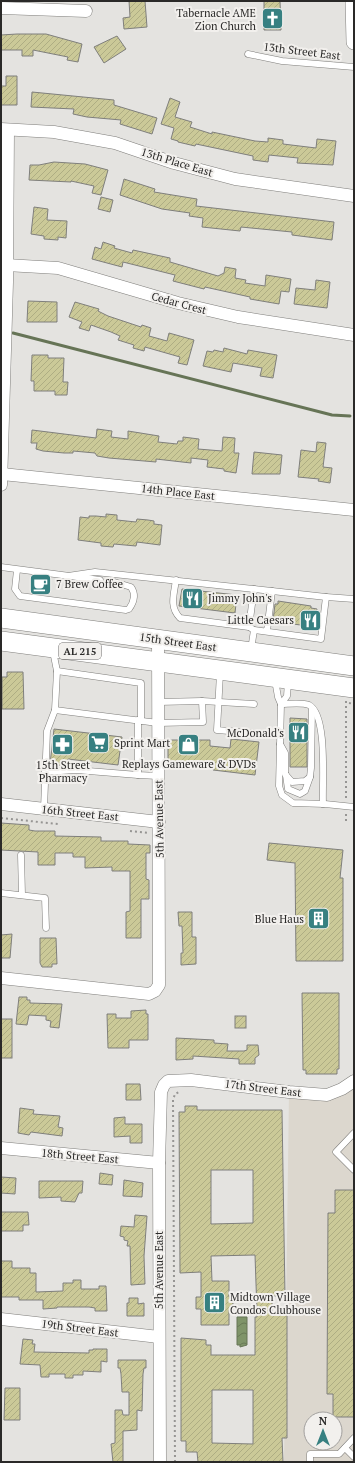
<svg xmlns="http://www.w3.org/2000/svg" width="355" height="1463" font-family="'PT Serif',serif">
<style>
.built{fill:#dcd7ce;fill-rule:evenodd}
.water{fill:url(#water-waves);stroke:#667456}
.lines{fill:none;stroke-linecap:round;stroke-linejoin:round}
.stream{stroke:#667456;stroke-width:3}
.building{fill:url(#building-hatch);stroke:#7f7f7c;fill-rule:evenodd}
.service-casing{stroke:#7f7e7b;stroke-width:7}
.minor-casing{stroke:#7f7e7b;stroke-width:13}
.tertiary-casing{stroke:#7f7e7b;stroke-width:16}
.primary-casing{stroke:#7f7e7b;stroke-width:20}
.path{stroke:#969593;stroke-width:2;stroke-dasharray:2 3;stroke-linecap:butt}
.service{stroke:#fff;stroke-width:6}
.minor{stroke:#fff;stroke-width:12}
.tertiary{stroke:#fff;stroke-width:15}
.primary{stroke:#fff;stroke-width:19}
.labels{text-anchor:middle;stroke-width:4;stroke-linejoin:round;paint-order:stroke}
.shield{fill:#f2f0ed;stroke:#666563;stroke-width:1}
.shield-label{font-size:10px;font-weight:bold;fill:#2a2928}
.poi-label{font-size:11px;fill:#2a2928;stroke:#f2f0ed;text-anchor:end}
.street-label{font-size:11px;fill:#2a2928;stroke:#f2f0ed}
</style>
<defs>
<pattern id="water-waves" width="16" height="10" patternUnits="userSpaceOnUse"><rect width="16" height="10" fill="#7f9469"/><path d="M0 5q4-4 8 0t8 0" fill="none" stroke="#687956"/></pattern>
<pattern id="building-hatch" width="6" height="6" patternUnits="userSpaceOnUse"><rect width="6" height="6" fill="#cbc998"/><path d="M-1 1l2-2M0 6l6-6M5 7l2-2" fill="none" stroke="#aead83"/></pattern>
</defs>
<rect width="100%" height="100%" fill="#e4e3e0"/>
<path class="built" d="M354,1081v381h-70l5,-370 38,3zM311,1419h24v24h-24z"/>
<path class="water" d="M247,1317v28l-7,2v-2h-3v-28z"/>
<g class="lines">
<path class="stream" d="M13,333l319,82 18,1"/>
</g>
<g class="building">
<path d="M129,1h16l2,26 -23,2 -1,-11 7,-1z"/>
<path d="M264,1h16l1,29h-17z"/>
<path d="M17,34h29l36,10 -4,18 -11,-2 1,-3 -35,-7v6h-11v-6h-21v-15z"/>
<path d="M117,36l9,13 -22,14 -10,-16z"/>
<path d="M6,76h11v29h-16v-19h5z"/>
<path d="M32,92l82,8v5l43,13 -5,16 -32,-10 1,-4 -34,-3 -14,-3 1,-5 -43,-2z"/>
<path d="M170,98l10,4 -5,15 17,5 -2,5 22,7v-2l43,9 13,1v-4l15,2v4l33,4 1,-9 19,2 -3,24 -36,-2 1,-5 -29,-3 -1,7 -15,-2v-4l-57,-12 -1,2 -17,-4v-1l-7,-2 3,-11 -13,-4z"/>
<path d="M54,162l31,2 23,6 -7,25 -9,-2 2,-7 -23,-5v1l-42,-2 1,-15h9z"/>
<path d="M124,179l31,10 -1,3 43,7 -1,7 138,16 -2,18 -40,-5v-3l-51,-5 -1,4 -38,-4 1,-9 -14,-2 1,-3 -28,-4 -42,-14z"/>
<path d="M101,197l12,3 -3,12 -12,-3z"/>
<path d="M34,207l14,2 -1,11 20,1 -1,17 -8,-1v3l-14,-1v-3l-13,-2z"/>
<path d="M103,242l12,4 -1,2 18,5 1,-3 37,8v4l48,14 6,-3 1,-6 11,2 -1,9 11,2 -1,3 20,3 1,-11 25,4 -2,13 -8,-1 -2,13 -29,-5v-2l-45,-10 -1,2 -31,-8 2,-6 -52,-13 -1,5 -30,-8 3,-12 6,2z"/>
<path d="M316,280l14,2 -3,26 -33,-4 2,-16 19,2z"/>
<path d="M28,301l29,1v20h-30z"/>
<path d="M75,302l24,7 -1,2 10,5 33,11 1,-2 9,3 -2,8 18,5 2,-8 25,7 -7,25 -9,-2 2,-6 -35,-10 -1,4 -11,-3 1,-3 -16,-5 2,-4 -9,-4 -20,-7 -2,6 -10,-3 3,-6 -13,-5z"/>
<path d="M224,348l23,6 1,-4 29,5 -4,23 -13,-2 2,-8 -29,-5 -2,9 -28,-6 4,-15 6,1 1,-2 9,2z"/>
<path d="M32,355h16v3h16l-1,24h5l-1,13h-12v-4h-21v-10h-3z"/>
<path d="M97,429l15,2 -1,6 17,2v-8l31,5 -1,6 19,2 1,-3h5v-4l16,2 -1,10 24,2 1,-14 12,1 -1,15h5l-3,20 -12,-2v-2l-17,-2 1,-7 -17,-2v5l-35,-4v3l-47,-4 -12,-2 -2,-3 -22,-2v2h-9l-21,-2 -7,-2 1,-6h-6l1,-13 64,8z"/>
<path d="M317,442l9,1 -3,24 9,1 -2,15 -12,-2 1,-2 -21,-2 3,-27 15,2z"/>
<path d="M254,452l28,3 -2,19h-28z"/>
<path d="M106,514l11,1v5l19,2 1,-3 11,1 6,1v3l8,1 -2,20 -23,-3 -1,4 -22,-2 -1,3 -12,-1v-3l-23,-3 2,-23 9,1v-2h7l10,1z"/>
<path d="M182,589l55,6 -2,18 -56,-7z"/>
<path d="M278,601l33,5v2l6,1 -3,18 -41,-6 2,-17h3z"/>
<path d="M7,672h16l1,37h-22v-32h5z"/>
<path d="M290,718l17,1v48h-17z"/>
<path d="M54,729l68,8 -4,28 -50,-6 -1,7 -17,-2z"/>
<path d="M231,739l28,3 -4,33 -42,-5 1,-3 -46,-3v-24h42v6l20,2z"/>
<path d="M1,823l28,2v5l6,1h20v5l46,1v4h27v3l22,1v8h-4v26l3,1v19h-8v39h-15v-26l4,-1v-40h-18v-4l-27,1v-11h-12v-4h-18v12h-17v-13l-37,-2z"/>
<path d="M269,843l74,7 -3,28h3v83h-47l-1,-98 -28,-3z"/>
<path d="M178,912h14v25h4v27l-15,1v-12h2l-1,-27h-3z"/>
<path d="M12,934l-2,24h-9v-23z"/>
<path d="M40,938h16l1,26h-5v3h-10l-2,-4z"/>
<path d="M302,993h37v76h-2v5h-31v-4h-3z"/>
<path d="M19,997h8v3h3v3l32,1 -3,24 -9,-1 1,-6 -5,-1v-4l-17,-1 -2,10 -11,-1z"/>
<path d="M146,1010v4h2v26h-19v8h-21l-1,-34h9v4h15v-7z"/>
<rect x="235" y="1016" width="11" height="12"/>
<rect x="1" y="1019" width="11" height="39"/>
<path d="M176,1038l38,2v3l14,1 -1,7h17l3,-1v-5h11l1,10 -4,3v6h-16v-5l-46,-3v3l-17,1z"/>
<path d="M126,1084h14l1,16h-15z"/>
<path d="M185,1106h12v4h85l3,186h-13v18h15v124h-5l1,24h-85l-1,-10h-11v-11h-5v-103l25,2v5h5v10h44v-38h2v-5l-2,-57 -44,1 1,25h17v16h4v13h-4v15h-28v-16h-5v-12h5v-25l-21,1 -1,-161h6zM211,1170h42v53l-42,1zM212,1390h41v54l-41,-1z"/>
<path d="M20,1108l14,2 -1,4 27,2 -2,11 5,1 -1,8 -31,-4 -2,3 -11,-2z"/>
<path d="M125,1117v7h17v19h-12v-7l-16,1v-19z"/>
<path d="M100,1173l13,2 -1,10 -13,-1z"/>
<path d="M1,1177l15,1 -1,16 -14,-1z"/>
<path d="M124,1180l19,3 -1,14 -19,-1z"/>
<path d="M39,1181h44l-1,12h-3l-4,9 -14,-1v-4l-22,1z"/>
<path d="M335,1190h19v227h-21v-23h-6l1,-181h7z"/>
<path d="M1,1212h27l1,13h-6v6h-22z"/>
<path d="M135,1215l12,1 -3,40 1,28 -14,1 -1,-39h-3l1,-5 -4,-1v-3l-4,-1 1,-10 13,1z"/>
<path d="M1,1261h11v7h18v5h6v19l27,-1v-8h10v-3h8v9h18v-3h7l1,25h-12v-3l-6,-1h-32v1l-14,1v-9h-24v-3h-18z"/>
<path d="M129,1298h9v6l6,-1v13h-17v-13h2z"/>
<path d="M23,1339l10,1 -1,4h3l-1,8 55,1v-3h4v-1h14v13l-6,-1v11l-18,-1v4h-10v3h-8v-4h-16v3h-8l-1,-12 -20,-1z"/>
<path d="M118,1360h28v8h-2l-1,6 -1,37 -5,-1v20l-14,1v31h-10l-2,-18 4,-1v-33h7l1,5h6v-23h-7l-1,-18 -1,-6h-2z"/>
<path d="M5,1388h15v32h-16z"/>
</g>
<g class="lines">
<defs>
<g id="service">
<path d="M248,54l34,7 72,6"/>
<path d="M1,567l99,13"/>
<path d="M17,570l-2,19 5,7 106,14 3,-1c5,-7 7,-15 2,-22l-20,-6"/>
<path d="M68,576l27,-4 177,19"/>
<path d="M176,580c-2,14 -7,27 4,38l69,9 5,3 67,9 5,-42 -54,-6 -5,40"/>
<path d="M326,597l28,2"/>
<path d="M249,627l5,-38"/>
<path d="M251,650l3,-20"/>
<path d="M57,671l84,12v38"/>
<path d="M220,673l-3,57 36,3"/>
<path d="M275,680l3,17 3,7 -2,82 3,9 11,8 32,1 29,3"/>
<path d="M202,701l52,3"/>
<path d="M281,704c7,0 21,-2 28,1 19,10 13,78 14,99"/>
<path d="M281,704l6,-8 1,-14"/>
<path d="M55,710l103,13 45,-1 -1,-21 -44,1"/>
<path d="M138,720v55l20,1"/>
<path d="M280,744l5,9v21l7,8 13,-1 5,-4 1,-9 1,-59"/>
<path d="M45,772l31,-2 62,5"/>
<path d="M286,775l2,14 12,5 5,-3 5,-14"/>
<path d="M44,809l3,-78 8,-21 2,-39 -4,-20"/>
<path d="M21,855l1,40"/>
<path d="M1,893l44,5 1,30"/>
<path d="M354,1133l-18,19 18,18"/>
<path d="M345,1448l9,9"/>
<path d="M310,1462v-8h29l15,-16"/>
</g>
<g id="minor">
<path d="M1,8l85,3"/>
<path d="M1,129l53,3 61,11 59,20 61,16 119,17"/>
<path d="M6,265l52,3 120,35 60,14 116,18"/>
<path d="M2,474l352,36"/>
<path d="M1,485l6,-203 1,-152"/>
<path d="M1,804l158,18"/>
<path d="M1,978l148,16 6,-3 4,-6 -1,-346"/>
<path d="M1,1148l158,15"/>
<path d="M1,1319l158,18"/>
<path d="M160,1462l-1,-299 2,-71 3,-7 4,-4 23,-1 98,12 38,3 15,-6 12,-8"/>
</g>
<path id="tertiary" d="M353,1l1,41"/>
<g id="primary">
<path d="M1,618l353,48"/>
<path d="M1,641l353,47"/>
</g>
</defs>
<use href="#service" class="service-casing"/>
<use href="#minor" class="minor-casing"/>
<use href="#tertiary" class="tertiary-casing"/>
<use href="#primary" class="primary-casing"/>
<g class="path">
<path d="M349,703l5,1"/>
<path d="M346,798v-98"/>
<path d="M346,814v8"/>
<path d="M1,818l57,6"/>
<path d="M130,831l19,2"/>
<path d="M175,1462l-2,-362 2,-6 4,-2"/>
</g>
<use href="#service" class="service"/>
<use href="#minor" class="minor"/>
<use href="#tertiary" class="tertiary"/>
<use href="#primary" class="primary"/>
</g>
<defs>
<symbol id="church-square" viewBox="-11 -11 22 22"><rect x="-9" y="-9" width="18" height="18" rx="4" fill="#378081" stroke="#f2f0ed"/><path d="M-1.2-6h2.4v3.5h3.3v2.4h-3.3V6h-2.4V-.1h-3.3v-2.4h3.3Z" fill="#fff"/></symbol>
<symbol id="cafe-square" viewBox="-11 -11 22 22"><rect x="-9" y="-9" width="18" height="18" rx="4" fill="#378081" stroke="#f2f0ed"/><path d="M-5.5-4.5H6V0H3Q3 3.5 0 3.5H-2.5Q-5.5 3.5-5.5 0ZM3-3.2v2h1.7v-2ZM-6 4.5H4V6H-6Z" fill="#fff"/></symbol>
<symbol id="restaurant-square" viewBox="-11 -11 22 22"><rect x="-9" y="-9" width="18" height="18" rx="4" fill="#378081" stroke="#f2f0ed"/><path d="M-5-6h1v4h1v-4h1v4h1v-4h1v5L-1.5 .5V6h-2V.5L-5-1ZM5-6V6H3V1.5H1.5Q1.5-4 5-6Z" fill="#fff"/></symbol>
<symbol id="supermarket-square" viewBox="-11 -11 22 22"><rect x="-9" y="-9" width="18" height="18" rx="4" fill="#378081" stroke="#f2f0ed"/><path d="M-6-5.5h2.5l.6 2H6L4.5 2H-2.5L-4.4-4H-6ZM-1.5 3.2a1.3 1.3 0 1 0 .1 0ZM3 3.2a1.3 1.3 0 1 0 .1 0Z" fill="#fff"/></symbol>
<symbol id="shop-square" viewBox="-11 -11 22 22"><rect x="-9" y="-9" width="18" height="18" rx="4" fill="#378081" stroke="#f2f0ed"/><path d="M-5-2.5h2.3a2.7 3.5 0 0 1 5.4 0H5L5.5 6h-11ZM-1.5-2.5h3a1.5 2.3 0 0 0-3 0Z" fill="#fff"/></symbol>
<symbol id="pharmacy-square" viewBox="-11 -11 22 22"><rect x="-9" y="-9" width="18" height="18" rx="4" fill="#378081" stroke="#f2f0ed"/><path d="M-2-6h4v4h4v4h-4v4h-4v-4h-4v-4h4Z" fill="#fff"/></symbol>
<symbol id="building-square" viewBox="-11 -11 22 22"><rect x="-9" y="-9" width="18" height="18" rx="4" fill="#378081" stroke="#f2f0ed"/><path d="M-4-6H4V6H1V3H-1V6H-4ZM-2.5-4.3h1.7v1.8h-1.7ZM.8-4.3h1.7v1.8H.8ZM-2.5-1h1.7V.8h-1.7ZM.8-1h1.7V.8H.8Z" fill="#fff"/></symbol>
</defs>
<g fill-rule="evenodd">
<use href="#church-square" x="260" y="6" width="25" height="25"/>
<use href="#cafe-square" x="28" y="572" width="25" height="25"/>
<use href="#restaurant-square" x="180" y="586" width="25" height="25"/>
<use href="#restaurant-square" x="298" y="608" width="25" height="25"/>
<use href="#restaurant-square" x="286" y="720" width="25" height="25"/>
<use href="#supermarket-square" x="86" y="730" width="25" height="25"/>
<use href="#shop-square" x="176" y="732" width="25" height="25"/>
<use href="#pharmacy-square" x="50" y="732" width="25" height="25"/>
<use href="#building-square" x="306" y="906" width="25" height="25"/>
<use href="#building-square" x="202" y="1290" width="25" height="25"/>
</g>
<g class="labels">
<rect class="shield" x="59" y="643" width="42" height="16" rx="3"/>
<g class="shield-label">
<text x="80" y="655">AL 215</text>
</g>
<g class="poi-label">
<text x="256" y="17">Tabernacle AME<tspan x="256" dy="13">Zion Church</tspan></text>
<text x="56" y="588" text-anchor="start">7 Brew Coffee</text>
<text x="208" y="602" text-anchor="start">Jimmy John's</text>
<text x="294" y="624">Little Caesars</text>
<text x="284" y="737">McDonald's</text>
<text x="114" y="747" text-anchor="start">Sprint Mart</text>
<text x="189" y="768" text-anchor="middle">Replays Gameware &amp; DVDs</text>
<text x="63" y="769" text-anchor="middle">15th Street<tspan x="63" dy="13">Pharmacy</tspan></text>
<text x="304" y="923">Blue Haus</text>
<text x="230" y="1301" text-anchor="start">Midtown Village<tspan x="230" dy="13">Condos Clubhouse</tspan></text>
</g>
<g class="street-label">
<text transform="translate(302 51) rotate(7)" y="4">13th Street East</text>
<text transform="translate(177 162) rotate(17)" y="4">13th Place East</text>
<text transform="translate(179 303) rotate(15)" y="4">Cedar Crest</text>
<text transform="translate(178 492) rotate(6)" y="4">14th Place East</text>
<text transform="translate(178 642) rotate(8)" y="4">15th Street East</text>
<text transform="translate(80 813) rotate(6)" y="4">16th Street East</text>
<text transform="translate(159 819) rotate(-91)" y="4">5th Avenue East</text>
<text transform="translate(263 1088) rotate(7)" y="4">17th Street East</text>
<text transform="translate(80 1156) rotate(5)" y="4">18th Street East</text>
<text transform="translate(159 1270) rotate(-90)" y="4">5th Avenue East</text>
<text transform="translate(80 1328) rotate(7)" y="4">19th Street East</text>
</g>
</g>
<rect width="355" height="1463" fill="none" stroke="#2a2928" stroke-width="4"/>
<g transform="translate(323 1431)"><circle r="19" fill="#f2f0ed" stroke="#a2a09e"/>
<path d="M0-3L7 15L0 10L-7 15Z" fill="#378081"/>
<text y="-6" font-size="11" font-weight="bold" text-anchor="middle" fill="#2a2928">N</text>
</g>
</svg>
